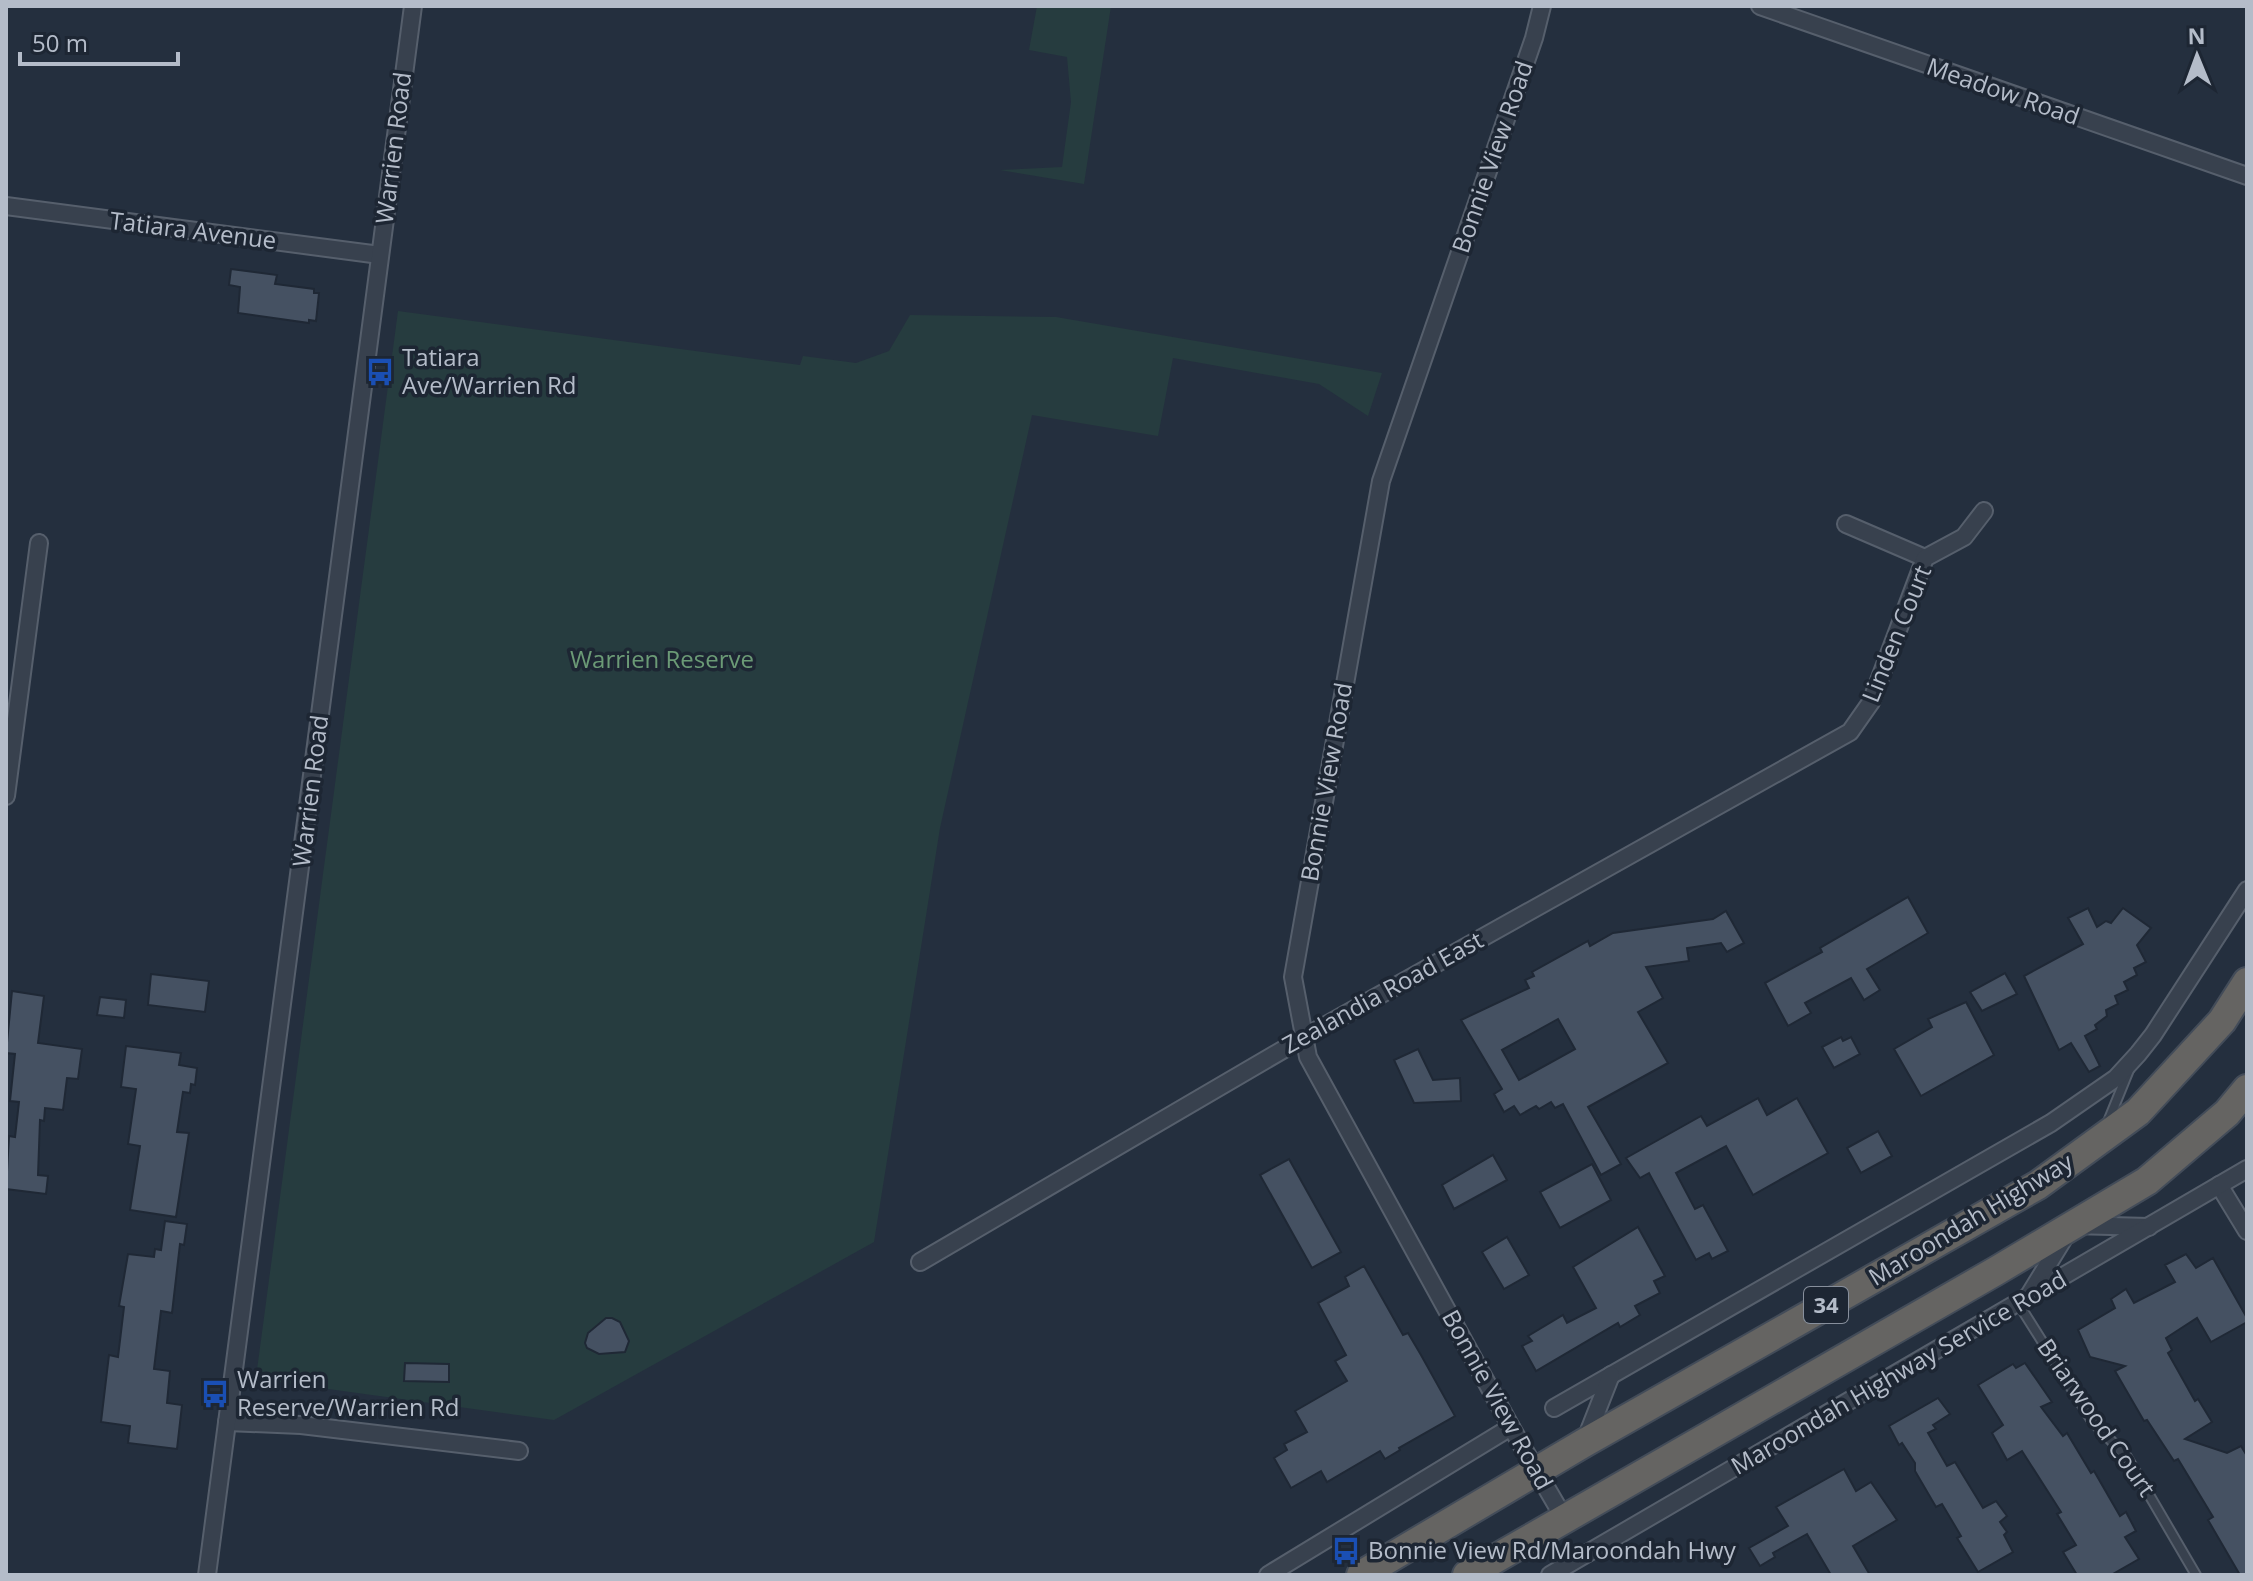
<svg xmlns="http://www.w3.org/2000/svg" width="2253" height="1581" font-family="'Open Sans',sans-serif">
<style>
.green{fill:#263c3f}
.building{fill:#455162;stroke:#1f2835;stroke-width:2;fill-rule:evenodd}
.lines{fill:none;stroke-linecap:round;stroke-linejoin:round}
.service-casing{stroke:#565f6c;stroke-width:12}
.minor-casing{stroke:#565f6c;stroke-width:20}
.trunk-casing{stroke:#434c59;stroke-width:32}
.service{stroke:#38414e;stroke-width:8}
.minor{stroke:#38414e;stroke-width:16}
.trunk{stroke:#656462;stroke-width:28}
.labels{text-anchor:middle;stroke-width:7;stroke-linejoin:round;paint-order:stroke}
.shield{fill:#1d2633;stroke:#878f9c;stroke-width:2}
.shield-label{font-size:22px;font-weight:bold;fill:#b4bcc9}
.street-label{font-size:24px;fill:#b4bcc9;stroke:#1d2633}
.poi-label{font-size:24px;fill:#b4bcc9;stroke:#1d2633;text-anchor:start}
.park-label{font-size:24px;fill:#6b9a76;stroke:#1d2633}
</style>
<rect width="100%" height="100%" fill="#242f3e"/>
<g class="green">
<path d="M1037,6h74l-27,178 -84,-14 62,-3 9,-65 -4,-45 -38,-7z"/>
<path d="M398,311l402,54 3,-9 53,7 33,-12 21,-36 146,2 326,56 -14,43 -49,-32 -146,-26 -15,78 -126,-21 -92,413 -66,414 -320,178 -291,-40 -6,-10z"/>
</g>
<g class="building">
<path d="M231,269l46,6 -2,9 39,5v4h5l-3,28 -7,-1v3l-71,-10 2,-26 -11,-2z"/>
<path d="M1908,897l20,36 -61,36 13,21 -16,10 -13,-22 -46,25 6,10 -23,13 -23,-43 57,-31 -2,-4z"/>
<path d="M2088,908l9,19 9,-6 5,2 12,-15 28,20 -14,17 9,17 -12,6 3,7 -13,7 4,8 -13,6 3,8 -12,6 1,6 -12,9 2,4 -12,7 15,30 -11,6 -18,-29 -12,7 -35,-74 59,-32 -15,-26z"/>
<path d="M1726,911l18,32 -17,9 -6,-9 -34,5 2,13 -43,6 17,31 -25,14 30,51 -80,44 33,57 -20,11 -38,-71 -8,4 -4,-6 -12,7 -3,-3 -16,9 -6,-9 -10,6 -10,-18 8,-5 -41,-69 68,-32 -4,-8 9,-4 -2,-4 56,-31 2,5 23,-13 100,-14zM1558,1019l17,30 -56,31 -17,-30z"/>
<path d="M2005,973l12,21 -35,17 -12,-19z"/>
<path d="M151,974l58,7 -4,31 -57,-7z"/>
<path d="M12,991l32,5 -6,47 44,6 -4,30 -11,-1 -4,32 -18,-2 -1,13 -4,-1 -2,55 10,1 -2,18 -40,-5 3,-53 6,1 4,-35 -9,-1 5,-47 -9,-1z"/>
<path d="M100,997l26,3 -2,18 -27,-3z"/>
<path d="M1966,1002l28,53 -73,41 -27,-47 38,-22 -4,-8z"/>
<path d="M1841,1037l2,4 8,-4 9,17 -26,14 -12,-21z"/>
<path d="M126,1046l55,7 -2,12 18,3 -2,17 -4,-1 -1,9 -7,-1 -6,40 12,1 -13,84 -46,-7 10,-64 -12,-2 8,-55 -15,-2z"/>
<path d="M1418,1049l15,31 27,-2 1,23 -47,2 -20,-43z"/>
<path d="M1758,1098l9,17 30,-17 31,55 -75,42 -27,-49 -50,27 19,36 8,-4 25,46 -16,8 -3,-6 -13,7 -47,-87 -9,5 -14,-20 75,-42 6,10z"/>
<path d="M1878,1131l14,25 -31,17 -14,-25z"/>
<path d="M1493,1155l14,25 -53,29 -12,-24z"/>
<path d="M1289,1159l52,93 -29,16 -52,-93z"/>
<path d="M1592,1164l19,36 -51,28 -20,-36z"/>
<path d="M165,1221l22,3 -3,21 -4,-1 -8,69 -11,-2 -7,58 16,2 -3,32 15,2 -5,44 -49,-6 2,-17 -29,-4 8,-67 9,2 6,-50 -5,-1 9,-52 26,3 1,-8 6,1z"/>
<path d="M1638,1227l27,49 -11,5 6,12 -25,13 5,9 -20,12 -2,-4 -82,48 -14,-25 10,-5 -4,-5 35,-21 4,8 29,-15 -23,-41z"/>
<path d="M1507,1237l22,38 -25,14 -22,-37z"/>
<path d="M2186,1254l10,14 17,-10 34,60v4l-36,20 -14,-24 -31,20 6,12 -4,3 27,48 3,-2 14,23 -27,17 42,14 14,-7 6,10v119h-7l-32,-55 5,-3 -35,-58 -4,2 -27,-41 -3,1 -29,-50 10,-5 -35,-9 -12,-27 37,-22 -4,-9 15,-10 8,14 41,-21 -10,-17z"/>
<path d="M1364,1266l39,69 5,-2 13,22 34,61 -56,32 1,2 -15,9 -5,-8 -53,31 -6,-11 -30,17 -17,-30 13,-8 -3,-6 23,-12 -12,-21 52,-30 -12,-20 11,-6 -28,-52 31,-17 -4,-9z"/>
<path d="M606,1318h6l8,4 9,19 -4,11 -26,2 -12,-6 -2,-5 3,-10z"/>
<path d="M405,1363l44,1v18l-45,-1z"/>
<path d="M2025,1363l27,39 -11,5 22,29 4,-3 24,40 3,-2 26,45 6,-4 10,19 -11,6 14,22 -28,16h-34l-14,-23 13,-7 -19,-31 4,-2 -39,-61 -15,9 -15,-27 11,-8 -25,-40 35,-21 3,4z"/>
<path d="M1938,1398l12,16 -17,11 3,4 -8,4 19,33 8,-4 28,46 13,-7 11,15 -7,6 7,10 -3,3 9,17 -35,20 -21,-34 4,-2 -19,-32 -6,3 -21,-36v-8l-13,-20 -3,2 -10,-19z"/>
<path d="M1844,1469l12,22 15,-9 26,38 -44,26 17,29h-39l-24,-41 -34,19 2,4 -15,9 -11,-18 39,-22 -12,-19z"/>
</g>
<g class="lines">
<defs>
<g id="service">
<path d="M2107,1124l22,-54"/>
<path d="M2018,1303l74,118 35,36 69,118"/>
</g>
<g id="minor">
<path d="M1542,6l-8,32 -153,443 -88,496 15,80 203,370 53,91"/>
<path d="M1760,6l487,170"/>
<path d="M6,206l374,49"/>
<path d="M1846,524l79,34"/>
<path d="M6,796l33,-253"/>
<path d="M2219,1185l28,46"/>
<path d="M920,1262l383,-224 547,-306 21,-30 54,-144 39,-21 20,-26"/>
<path d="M2028,1297l44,-72 77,2"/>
<path d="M1554,1408l497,-285 65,-45 22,-24 15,-19 94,-145"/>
<path d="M227,1422l74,3 218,26"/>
<path d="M1585,1441l26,-66"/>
<path d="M207,1575l206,-1569"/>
<path d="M1268,1575l243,-148"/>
<path d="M1550,1575l697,-406"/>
</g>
<g id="trunk">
<path d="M1361,1575l223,-132 454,-258 100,-73 84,-91 25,-39"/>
<path d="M1467,1575l529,-304 151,-90 80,-68 20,-24"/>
</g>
</defs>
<use href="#service" class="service-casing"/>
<use href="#minor" class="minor-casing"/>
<use href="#trunk" class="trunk-casing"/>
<use href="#service" class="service"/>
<use href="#minor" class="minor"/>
<use href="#trunk" class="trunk"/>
</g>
<defs>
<symbol id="bus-bare" viewBox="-9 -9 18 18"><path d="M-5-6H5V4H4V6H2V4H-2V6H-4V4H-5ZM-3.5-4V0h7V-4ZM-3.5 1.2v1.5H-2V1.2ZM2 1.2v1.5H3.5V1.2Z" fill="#1a4fb4" stroke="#1d2633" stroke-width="2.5" paint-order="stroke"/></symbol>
</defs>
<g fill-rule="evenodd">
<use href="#bus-bare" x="360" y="352" width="40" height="40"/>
<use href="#bus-bare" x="195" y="1374" width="40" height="40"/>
<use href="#bus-bare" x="1326" y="1531" width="40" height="40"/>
</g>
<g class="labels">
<rect class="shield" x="1804" y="1287" width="44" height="36" rx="6"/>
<g class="shield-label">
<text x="1826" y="1313">34</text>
</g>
<g class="street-label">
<text transform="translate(2003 92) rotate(19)" y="8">Meadow Road</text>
<text transform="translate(394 148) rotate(-83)" y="8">Warrien Road</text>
<text transform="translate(1493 157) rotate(-71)" y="8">Bonnie View Road</text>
<text transform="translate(193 231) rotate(7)" y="8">Tatiara Avenue</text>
<text transform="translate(1897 634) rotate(-68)" y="8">Linden Court</text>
<text transform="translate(1327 782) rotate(-80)" y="8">Bonnie View Road</text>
<text transform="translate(311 791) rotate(-83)" y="8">Warrien Road</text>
<text transform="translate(1383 993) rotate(-29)" y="8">Zealandia Road East</text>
<text transform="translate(1971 1220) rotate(-31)" y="8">Maroondah Highway</text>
<text transform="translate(1899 1373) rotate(-30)" y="8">Maroondah Highway Service Road</text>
<text transform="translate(1497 1400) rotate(61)" y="8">Bonnie View Road</text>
<text transform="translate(2096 1418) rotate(55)" y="8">Briarwood Court</text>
</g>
<g class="poi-label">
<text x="402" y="366">Tatiara<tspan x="402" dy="28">Ave/Warrien Rd</tspan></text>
<text x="237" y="1388">Warrien<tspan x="237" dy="28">Reserve/Warrien Rd</tspan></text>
<text x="1368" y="1559">Bonnie View Rd/Maroondah Hwy</text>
</g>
<g class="park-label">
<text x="662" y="668">Warrien Reserve</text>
</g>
</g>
<rect width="2253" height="1581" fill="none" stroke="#b4bcc9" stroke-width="16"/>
<g transform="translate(2197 56) rotate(359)" stroke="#1d2633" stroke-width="6" paint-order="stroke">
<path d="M0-6L14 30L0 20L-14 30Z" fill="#b4bcc9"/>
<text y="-12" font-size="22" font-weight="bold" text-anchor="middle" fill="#b4bcc9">N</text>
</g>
<path d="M20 52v12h158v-12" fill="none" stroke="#b4bcc9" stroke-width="4"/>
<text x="32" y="52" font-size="24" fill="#b4bcc9" stroke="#1d2633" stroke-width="6" paint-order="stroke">50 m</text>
</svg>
